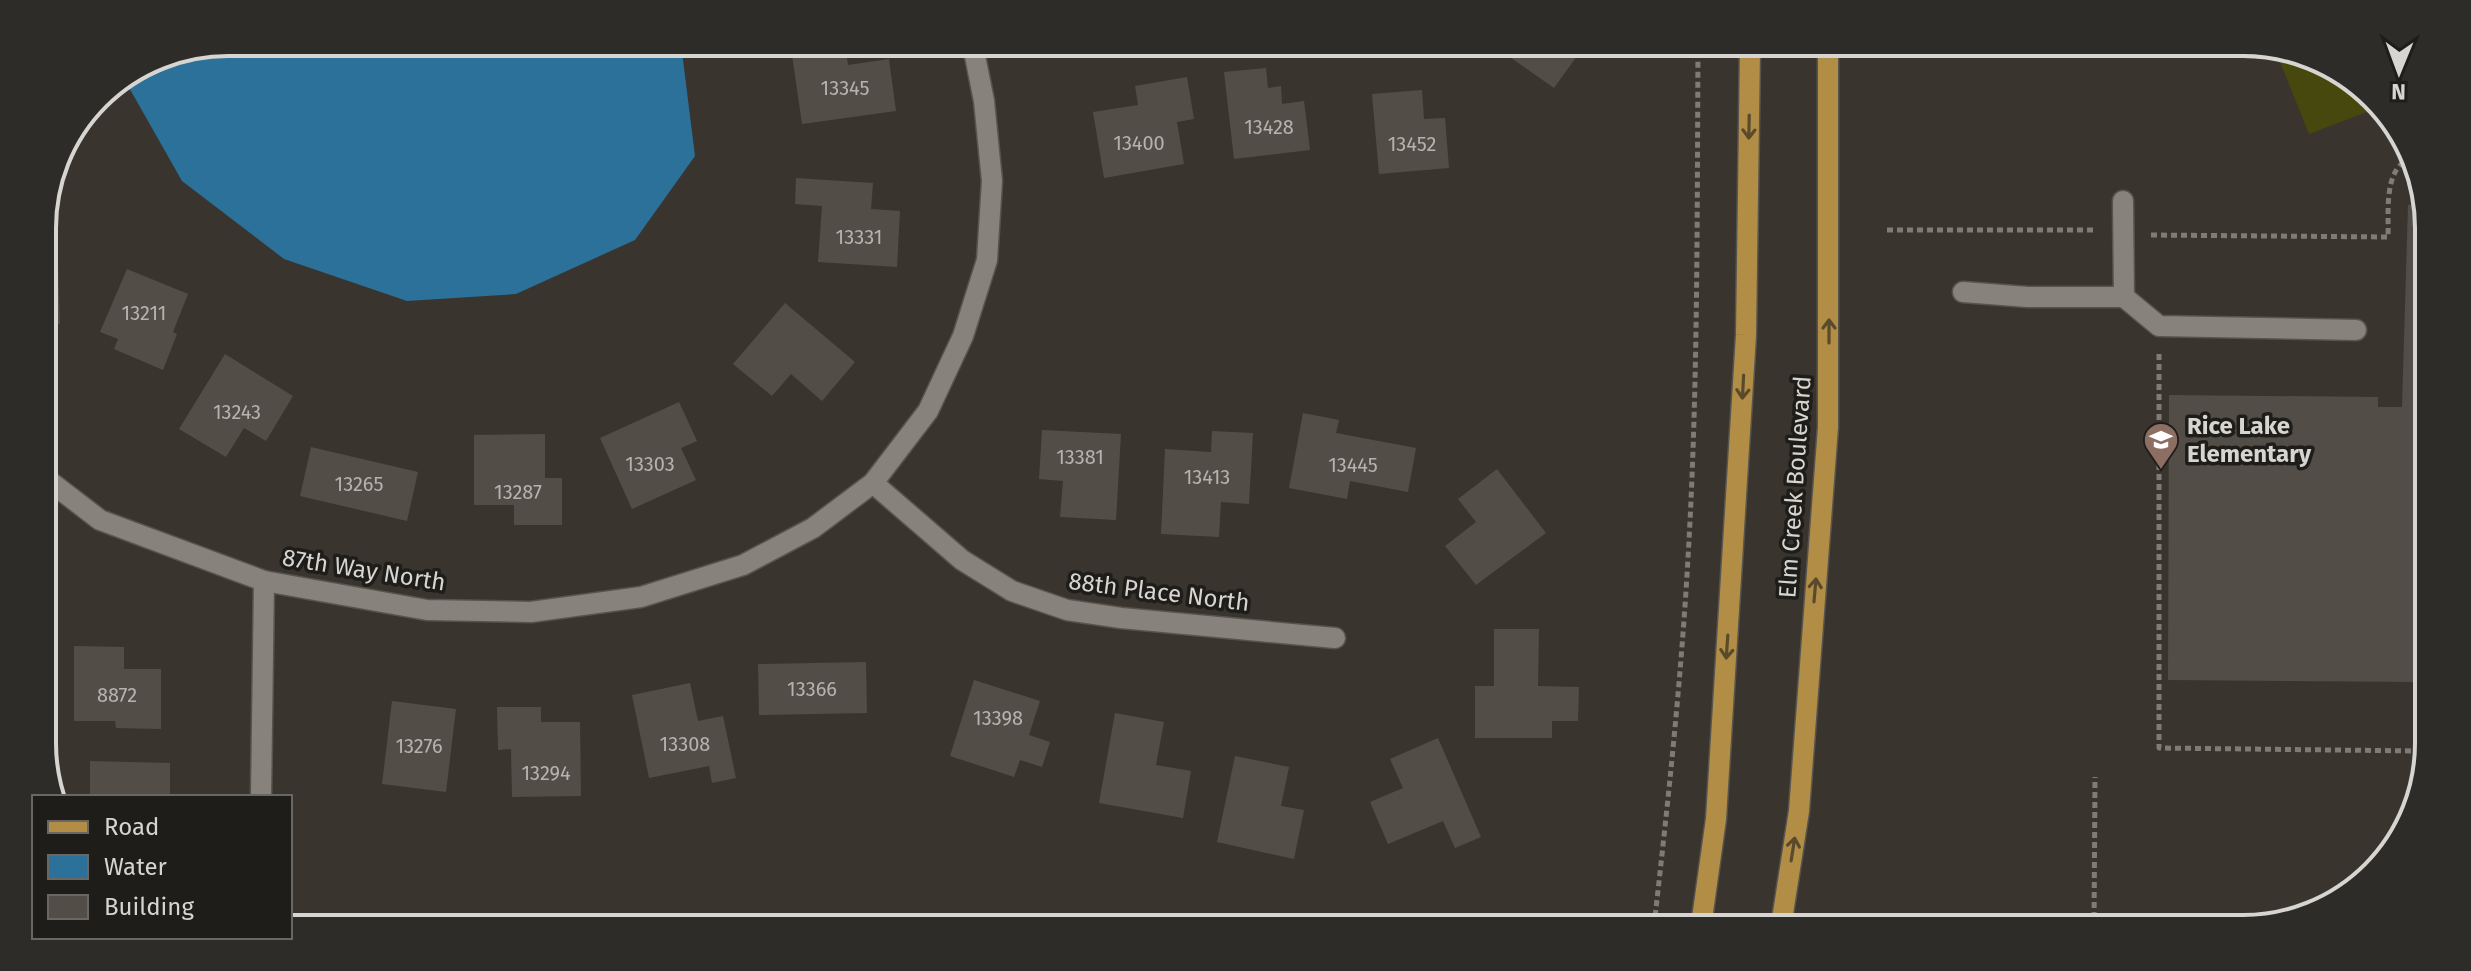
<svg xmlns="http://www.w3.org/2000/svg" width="2471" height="971" font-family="'Fira Sans',sans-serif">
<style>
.green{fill:#47480d}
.water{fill:#2b7199}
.building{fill:#524e47}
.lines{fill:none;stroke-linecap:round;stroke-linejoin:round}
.minor-casing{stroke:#57544e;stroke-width:23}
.major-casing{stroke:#57544e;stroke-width:23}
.path{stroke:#7f7c76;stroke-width:5;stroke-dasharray:6 4;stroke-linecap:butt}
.minor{stroke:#87827b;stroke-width:20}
.major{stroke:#b28d46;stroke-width:20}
.oneway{stroke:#5a4a2c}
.labels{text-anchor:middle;stroke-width:7;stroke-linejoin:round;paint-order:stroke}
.number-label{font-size:20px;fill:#b6b3ae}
.poi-label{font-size:24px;font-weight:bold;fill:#d7d5d1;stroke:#1f1d1a;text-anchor:start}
.street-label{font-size:24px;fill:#d7d5d1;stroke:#1f1d1a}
.rim{fill:none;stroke:#d7d5d1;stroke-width:4}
</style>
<rect width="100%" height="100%" fill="#39352e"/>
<path class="green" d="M2276,52h27l77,55 -71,27z"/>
<path class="water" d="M228,42l453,2 14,112 -60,84 -119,54 -109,7 -123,-42 -102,-78 -59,-104 34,-21z"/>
<g class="building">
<path d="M819,45h26l3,20 41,-6 7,52 -94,13 -11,-76z"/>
<path d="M1497,48l85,1 -28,39z"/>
<path d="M1266,68l2,20 13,-2 1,18 22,-3 6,49 -76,9 -10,-87z"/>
<path d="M1187,77l7,42 -17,3 7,42 -80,14 -11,-66 45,-7 -3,-19z"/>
<path d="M1422,90l2,29 21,-1 4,50 -70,6 -7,-80z"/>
<path d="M796,178l77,5 -2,26 29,2 -3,56 -79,-5 4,-56 -27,-2z"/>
<path d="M2408,205h19l-6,477 -253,-2 1,-285 209,2v10h24z"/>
<path d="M57,237l3,87h-17v-86z"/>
<path d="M127,269l61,25 -15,38 4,2 -14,36 -49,-21 4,-10 -18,-7z"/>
<path d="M785,303l70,59 -33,39 -31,-27 -19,22 -39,-32z"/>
<path d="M225,354l68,42 -27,45 -22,-13 -18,29 -47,-28z"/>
<path d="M679,402l18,39 -16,7 15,32 -64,29 -32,-71z"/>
<path d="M1303,413l36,7 -3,13 80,15 -8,44 -58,-11 -3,18 -58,-11z"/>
<path d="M1042,430l79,4 -5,86 -56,-3 3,-36 -24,-2z"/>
<path d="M1212,431l41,2 -4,71 -28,-2 -2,35 -58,-3 4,-85 46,3z"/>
<path d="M545,434v44h17v47h-48v-20h-40v-70z"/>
<path d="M311,447l107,25 -11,49 -107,-25z"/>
<path d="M1497,469l49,64 -70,52 -31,-39 31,-24 -18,-23z"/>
<path d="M1494,629h45l-1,57 41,1 -1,34h-26v17h-77v-52h19z"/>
<path d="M74,646l50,1v22h37v60l-45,-1 -1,-7h-41z"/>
<path d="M866,662l1,51 -108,2 -1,-51z"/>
<path d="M974,680l66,21 -11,34 21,7 -8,25 -22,-7 -6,17 -64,-21z"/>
<path d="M690,683l8,38 25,-5 13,62 -24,5 -3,-17 -60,12 -17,-83z"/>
<path d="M392,701l64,8 -10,83 -64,-8z"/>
<path d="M497,707h44v15h39l1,74 -69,1 -1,-48 -13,1z"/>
<path d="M1115,713l49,9 -8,43 35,6 -8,47 -84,-15z"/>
<path d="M1438,738l43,99 -26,11 -12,-27 -55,23 -18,-42 33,-14 -13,-29z"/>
<path d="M1235,756l54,11 -8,39 23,4 -10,49 -77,-17z"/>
<path d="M90,761l80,2v34h-80z"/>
</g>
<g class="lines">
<defs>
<g id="minor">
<path d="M2123,201l1,96"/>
<path d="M1963,292l65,5h96l35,29 197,4"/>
<path d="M44,477l56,43 164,61 163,29 104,2 110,-15 102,-32 70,-37 60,-45 55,-72 35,-75 24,-76 5,-79 -8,-80 -11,-55"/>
<path d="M873,483l89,77 50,31 55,19 54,8 214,20"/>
<path d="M261,797l3,-216"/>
</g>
<g id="major">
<path d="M1701,926l15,-107 30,-484 4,-286"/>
<path d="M1781,926l18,-115 29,-384v-377"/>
</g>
</defs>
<use href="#minor" class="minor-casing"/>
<use href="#major" class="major-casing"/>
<g class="path">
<path d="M1887,230h210"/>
<path d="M2151,235l237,2c1,-23 -5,-67 21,-78"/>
<path d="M2159,354v394l261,3"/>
<path d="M1654,926c14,-123 27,-245 34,-368 10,-169 9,-339 10,-509"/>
<path d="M2094,928l1,-151"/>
</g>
<use href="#minor" class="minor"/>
<use href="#major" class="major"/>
</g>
<defs><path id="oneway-shaft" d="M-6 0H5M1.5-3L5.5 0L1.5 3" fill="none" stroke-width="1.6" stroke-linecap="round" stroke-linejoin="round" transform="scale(2)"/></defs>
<g class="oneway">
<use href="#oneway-shaft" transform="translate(1749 127) rotate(91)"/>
<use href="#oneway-shaft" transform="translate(1829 331) rotate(-90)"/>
<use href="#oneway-shaft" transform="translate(1743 387) rotate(93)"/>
<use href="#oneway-shaft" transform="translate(1815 590) rotate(-85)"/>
<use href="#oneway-shaft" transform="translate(1727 647) rotate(94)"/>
<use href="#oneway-shaft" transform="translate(1793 849) rotate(-81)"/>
</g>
<defs>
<symbol id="school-pin" viewBox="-11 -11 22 30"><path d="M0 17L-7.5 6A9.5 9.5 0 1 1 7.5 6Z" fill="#8d6e63" stroke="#1f1d1a"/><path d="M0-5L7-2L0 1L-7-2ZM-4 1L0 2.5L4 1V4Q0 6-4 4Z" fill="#fff"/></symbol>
</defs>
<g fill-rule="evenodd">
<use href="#school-pin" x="2141" y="420" width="40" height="54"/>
</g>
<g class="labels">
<g class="number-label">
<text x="845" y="95">13345</text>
<text x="1269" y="134">13428</text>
<text x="1139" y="150">13400</text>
<text x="1412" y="151">13452</text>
<text x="859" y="244">13331</text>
<text x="144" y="320">13211</text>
<text x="237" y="419">13243</text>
<text x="1080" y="464">13381</text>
<text x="650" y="471">13303</text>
<text x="1353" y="472">13445</text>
<text x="1207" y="484">13413</text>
<text x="359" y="491">13265</text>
<text x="518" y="499">13287</text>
<text x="812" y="696">13366</text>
<text x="117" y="702">8872</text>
<text x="998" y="725">13398</text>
<text x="685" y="751">13308</text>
<text x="419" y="753">13276</text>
<text x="546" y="780">13294</text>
</g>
<g class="poi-label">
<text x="2187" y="434">Rice Lake<tspan x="2187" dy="28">Elementary</tspan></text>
</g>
<g class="street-label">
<text transform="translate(1795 487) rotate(-86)" y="8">Elm Creek Boulevard</text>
<text transform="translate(364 570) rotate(9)" y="8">87th Way North</text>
<text transform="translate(1159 592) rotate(7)" y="8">88th Place North</text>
</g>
</g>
<path d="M0 0H2471V971H0ZM228 56H2243A172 172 0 0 1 2415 228V743A172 172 0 0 1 2243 915H228A172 172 0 0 1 56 743V228A172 172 0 0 1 228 56Z" fill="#2e2c29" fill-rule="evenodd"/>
<path class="rim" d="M228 56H2243A172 172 0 0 1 2415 228V743A172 172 0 0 1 2243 915H228A172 172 0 0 1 56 743V228A172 172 0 0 1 228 56Z"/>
<rect x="32" y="795" width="260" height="144" fill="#1f1d1a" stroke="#696763" stroke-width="2"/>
<rect x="48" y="821" width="40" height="12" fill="#b28d46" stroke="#696763" stroke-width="2"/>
<text x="104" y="835" font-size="24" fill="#d7d5d1">Road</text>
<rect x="48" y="855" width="40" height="24" fill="#2b7199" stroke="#696763" stroke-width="2"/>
<text x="104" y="875" font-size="24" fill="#d7d5d1">Water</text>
<rect x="48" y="895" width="40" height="24" fill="#524e47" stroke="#696763" stroke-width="2"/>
<text x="104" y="915" font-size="24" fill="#d7d5d1">Building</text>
<g transform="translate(2399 72) rotate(181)" stroke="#1f1d1a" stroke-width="6" paint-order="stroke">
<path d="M0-6L14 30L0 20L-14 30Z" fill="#d7d5d1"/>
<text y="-12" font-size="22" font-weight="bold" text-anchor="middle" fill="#d7d5d1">N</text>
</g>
</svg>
